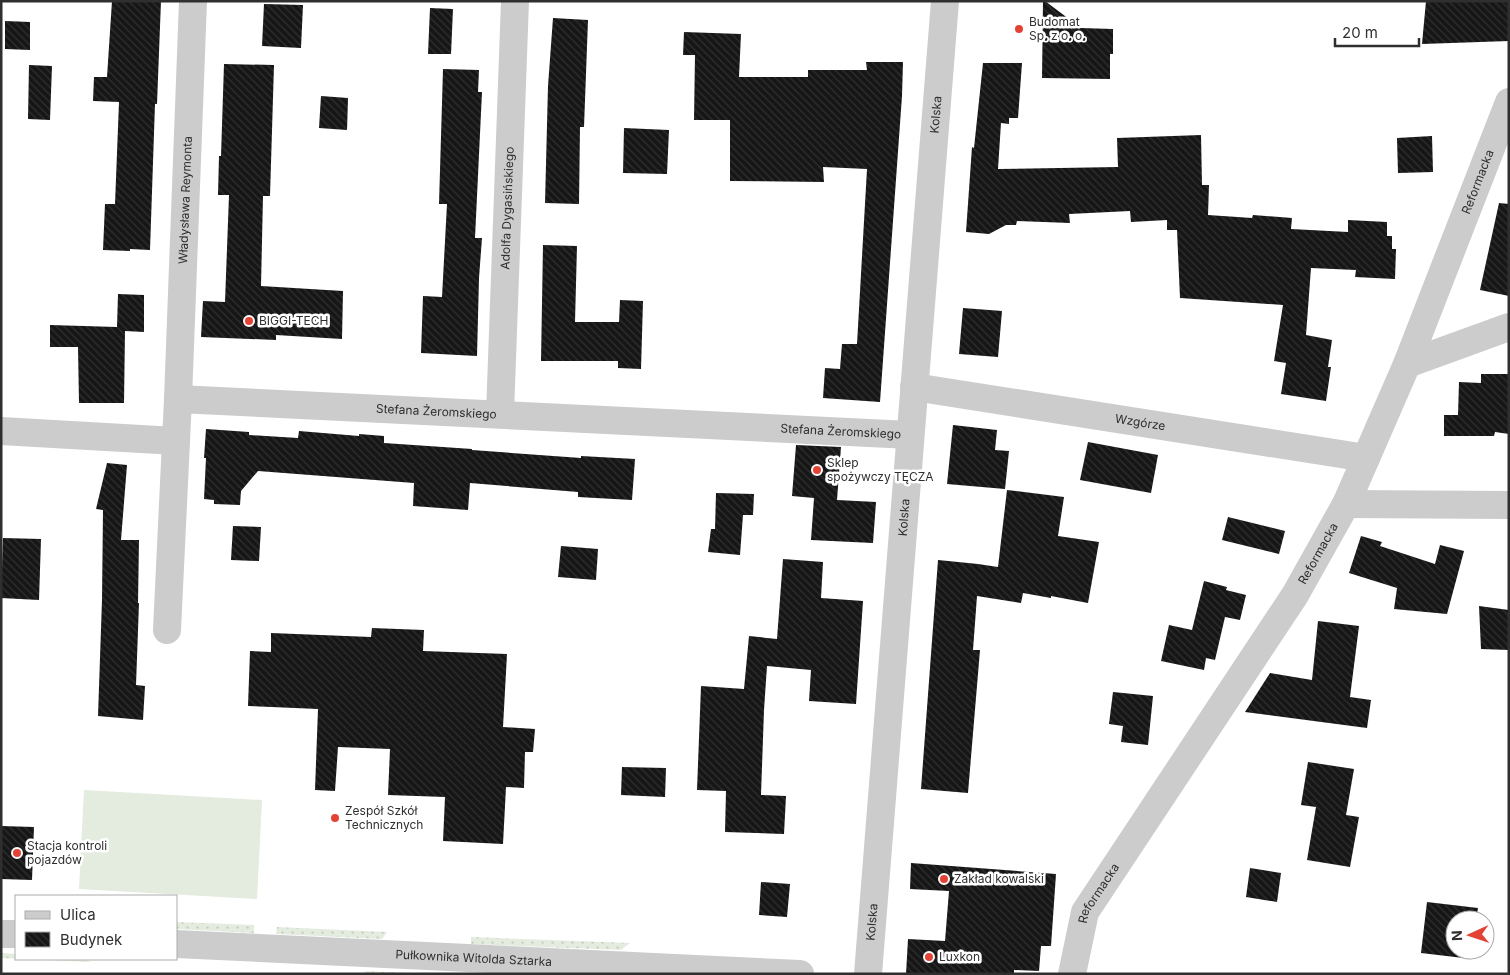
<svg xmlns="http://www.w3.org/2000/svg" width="1510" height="975" font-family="Inter,sans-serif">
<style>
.green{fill:url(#green-dots)}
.pitch{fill:#e3ecde}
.building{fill:url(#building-back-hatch)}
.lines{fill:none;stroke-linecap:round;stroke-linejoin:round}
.minor{stroke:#ccc;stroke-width:28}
.poi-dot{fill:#e34335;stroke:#fff;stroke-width:2}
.labels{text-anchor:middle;stroke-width:5;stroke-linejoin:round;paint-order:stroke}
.poi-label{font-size:12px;fill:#2f2f2f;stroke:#fff;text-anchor:start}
.street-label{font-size:12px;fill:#2f2f2f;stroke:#fff}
</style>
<defs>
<pattern id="green-dots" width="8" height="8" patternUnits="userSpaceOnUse" patternTransform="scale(1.25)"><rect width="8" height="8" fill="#e3ecde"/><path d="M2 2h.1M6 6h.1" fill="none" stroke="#c3cbbf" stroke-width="1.8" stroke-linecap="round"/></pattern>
<pattern id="building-back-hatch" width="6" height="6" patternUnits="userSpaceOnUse" patternTransform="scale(1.25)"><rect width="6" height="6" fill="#161616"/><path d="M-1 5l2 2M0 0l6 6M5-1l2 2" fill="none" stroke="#303030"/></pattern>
</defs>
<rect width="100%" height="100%" fill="#fff"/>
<g class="green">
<path d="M176,922l78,3v8l-78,-4z"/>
<path d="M277,927l110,5 -5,7 -106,-5z"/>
<path d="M471,937l159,6 -9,7 -150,-6z"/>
<path d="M1,953l15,1v5h68l7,3 -90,-4z"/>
<path d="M365,971l68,3h-69z"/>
</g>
<path class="pitch" d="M84,790l178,10 -5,99 -178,-10z"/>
<g class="building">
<path d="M112,1h49l-4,103h-2l-5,146 -20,-1v2l-27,-1 2,-46h10l4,-102 -26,-1 1,-24h13z"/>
<path d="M1043,1h2l36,27 32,1v25h-3v25l-68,-1z"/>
<path d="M1426,1h83v40l-87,3z"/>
<path d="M264,4l39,1 -2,43 -39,-2z"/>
<path d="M430,8l23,1 -2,45h-23z"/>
<path d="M553,18l35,2 -4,107h-4l-1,77 -34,-1 3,-117z"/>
<path d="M5,21l25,1v28l-25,-1z"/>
<path d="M684,32l57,2 -2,43h69v-7h59l-1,-8h37l-1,34 -22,306 -57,-4 2,-30 15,1 2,-25h15l10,-175 -44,-2 1,15 -94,-1v-61h-36l1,-65h-12z"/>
<path d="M983,63h39l-4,55h-9v6l-8,-1 -3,46 120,-2 -1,-29 84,-3 1,50h7l-1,30 44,3 1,-3 39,3 -1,11 57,3v-12l39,2v14h5v13h4l-1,30 -40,-2 1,-7 -45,-2 -5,67 26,5 -4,27h3l-5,34 -45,-7 5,-31 -12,-2 9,-56 -103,-7 -3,-68h-10v-10l-36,2 -1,-11 -61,3 1,9 -53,-2 -1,4h-10l-17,9 -23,-2 6,-85 2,1z"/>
<path d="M224,64l50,1 -4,131h-7l-2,90 82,5 -1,48 -66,-4v5l-75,-3 2,-36 22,1 4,-107h-11l1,-39h2z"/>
<path d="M29,65l23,1 -2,54 -22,-1z"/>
<path d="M443,69l36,1 -1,22h4l-7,146h7l-3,40 -2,78 -56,-3 2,-57 19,1 5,-93h-8z"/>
<path d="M321,96l27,2 -1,32 -28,-2z"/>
<path d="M624,128l45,2 -2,44 -44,-1z"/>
<path d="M1432,136l1,36 -35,1 -1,-35z"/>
<path d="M1499,203l10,1v92l-29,-6z"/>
<path d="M543,245l34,1 -2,76h44l1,-22 23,1 -2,68 -23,-1v-7h-77z"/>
<path d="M118,294l26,1v37l-19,-1 -1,72h-45l-1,-56h-28v-22l67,2z"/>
<path d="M963,308l39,3 -4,46 -39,-3z"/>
<path d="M1481,374h28v60l-14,-2 -1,4h-50v-21h14l1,-33 22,1z"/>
<path d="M953,425l44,5 -2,20 14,1 -4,38 -58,-5z"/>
<path d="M206,429l43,3v3l49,3 1,-7 60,5v-2l25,2v7l88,6v1l109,8v-2l54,3 -3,41 -54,-3v-5l-108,-9 -2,27 -55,-4 1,-23 -156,-12 -17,20 -1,14 -26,-1v-4l-10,-1 2,-41h-2z"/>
<path d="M1088,442l70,13 -7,38 -71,-13z"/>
<path d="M796,445l45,2 -4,53 39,2 -3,41 -62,-3 3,-42 -22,-2z"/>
<path d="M107,463l20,2 -6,75h18l-1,63h1l-3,82 9,1 -2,34 -45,-4 4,-116 1,-90 -7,-1z"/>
<path d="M1007,490l57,7 -6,39 41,6 -11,61 -37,-7v2l-28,-5 -2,10 -44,-7 -4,54h7l-12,143 -47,-4 17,-229 40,4 20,3z"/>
<path d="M716,493l38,1 -1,21h-10l-3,40 -32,-3 3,-23h4z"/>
<path d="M1228,517l57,14 -6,23 -57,-14z"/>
<path d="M233,526l28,1 -2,34 -28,-1z"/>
<path d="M1361,536l21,6 -2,4 55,18 5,-19 24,6 -17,63 -53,-5 3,-21 -48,-15z"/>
<path d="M3,538l38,1 -2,61 -38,-2z"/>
<path d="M561,546l37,3 -2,31 -38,-3z"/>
<path d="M783,559l40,3 -2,36 42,3 -7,103 -47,-3 2,-31 -44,-4 -3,44 -3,85 25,1 -2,38 -59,-2 1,-41 -29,-1 4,-104 43,3 5,-53 28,3z"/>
<path d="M1204,581l23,6 -1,3 20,5 -6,25 -15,-3 -10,43 -9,-2 -2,12 -43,-9 8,-36 23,5z"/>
<path d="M1479,606l30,4v40l-28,-1z"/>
<path d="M1318,621l41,5 -9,71 21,3 -4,28 -122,-16 25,-39 42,7z"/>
<path d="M372,628l52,2 -1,21 84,3 -4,73 32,2 -2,23h-8l-1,36 -18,-1 -3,57 -60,-3 2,-44 -57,-2 2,-46 -52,-2 -3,44 -20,-1 3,-81 -70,-3 2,-55 21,1v-19l100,4z"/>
<path d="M1113,692l40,4 -5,49 -27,-3 2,-16 -14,-2z"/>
<path d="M1308,762l46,7 -8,46 13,2 -9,50 -43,-7 9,-53 -15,-2z"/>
<path d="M622,767l44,1 -1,29 -44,-2z"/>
<path d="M1,826l33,1 -2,53 -31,-1z"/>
<path d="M911,863l145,11 -5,72h-10l-2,25 -25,-1v4h-108l2,-35 37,2 4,-50 -39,-2z"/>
<path d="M1250,868l31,5 -4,29 -31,-5z"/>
<path d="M761,882l29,2 -3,33 -28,-2z"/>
<path d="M1427,902l51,6 -2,12h-21v30h18l-1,9 -51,-6z"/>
</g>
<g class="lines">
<g class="minor">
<path d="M1407,364l102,-37"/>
<path id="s1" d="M914,387l452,71"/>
<path id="s2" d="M178,399l15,-398"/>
<path id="s3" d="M500,414l15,-413"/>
<path id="s4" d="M1,431l175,10 2,-42 732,36"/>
<path d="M1346,504l163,1"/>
<path d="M167,630l9,-189"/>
<path d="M1,934h15"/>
<path id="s5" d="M176,944l624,30"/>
<path id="s6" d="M868,974l77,-973"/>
<path id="s7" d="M1072,974l13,-62 210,-317 51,-91 61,-140 102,-262"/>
</g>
</g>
<g class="poi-dot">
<circle cx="1019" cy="29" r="5"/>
<circle cx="249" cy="321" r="5"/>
<circle cx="817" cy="470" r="5"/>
<circle cx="335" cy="818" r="5"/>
<circle cx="17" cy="853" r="5"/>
<circle cx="944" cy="879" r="5"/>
<circle cx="929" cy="957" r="5"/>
</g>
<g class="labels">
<g class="poi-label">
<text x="1029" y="26">Budomat<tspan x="1029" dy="14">Sp. z o. o.</tspan></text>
<text x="259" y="325">BIGGI-TECH</text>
<text x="827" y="467">Sklep<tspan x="827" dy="14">spożywczy TĘCZA</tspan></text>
<text x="345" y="815">Zespół Szkół<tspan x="345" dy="14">Technicznych</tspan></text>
<text x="27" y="850">Stacja kontroli<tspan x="27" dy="14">pojazdów</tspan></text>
<text x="954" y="883">Zakład kowalski</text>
<text x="939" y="961">Luxkon</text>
</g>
<g class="street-label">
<text dy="4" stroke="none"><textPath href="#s6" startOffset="862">Kolska</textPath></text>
<text dy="4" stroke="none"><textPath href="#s7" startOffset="896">Reformacka</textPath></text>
<text dy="4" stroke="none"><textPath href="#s2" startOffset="199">Władysława Reymonta</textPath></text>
<text dy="4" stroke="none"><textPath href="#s3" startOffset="206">Adolfa Dygasińskiego</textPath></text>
<text dy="4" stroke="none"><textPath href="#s4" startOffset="476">Stefana Żeromskiego</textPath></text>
<text dy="4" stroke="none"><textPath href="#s1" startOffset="229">Wzgórze</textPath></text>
<text dy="4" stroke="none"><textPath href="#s4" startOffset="881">Stefana Żeromskiego</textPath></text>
<text dy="4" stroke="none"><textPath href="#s6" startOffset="458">Kolska</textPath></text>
<text dy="4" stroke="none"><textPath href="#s7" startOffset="491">Reformacka</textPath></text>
<text dy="4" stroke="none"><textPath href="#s7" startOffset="86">Reformacka</textPath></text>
<text dy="4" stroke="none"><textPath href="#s6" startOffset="52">Kolska</textPath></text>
<text dy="4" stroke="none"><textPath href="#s5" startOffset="298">Pułkownika Witolda Sztarka</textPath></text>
</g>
</g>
<rect width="1510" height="975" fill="none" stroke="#2f2f2f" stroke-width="5"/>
<rect x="15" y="895" width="162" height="65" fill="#ffffff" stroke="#acacac"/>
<rect x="25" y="911" width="25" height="8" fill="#cccccc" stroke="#acacac"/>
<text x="60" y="920" font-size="15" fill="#2f2f2f">Ulica</text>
<rect x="25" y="932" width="25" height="15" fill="url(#building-back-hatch)" stroke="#acacac"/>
<text x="60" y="945" font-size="15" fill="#2f2f2f">Budynek</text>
<g transform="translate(1470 935) rotate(267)"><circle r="24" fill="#ffffff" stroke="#acacac"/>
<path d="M0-4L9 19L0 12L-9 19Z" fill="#e34335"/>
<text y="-8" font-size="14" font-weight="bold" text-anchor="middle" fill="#2f2f2f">N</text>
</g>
<path d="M1335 38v8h84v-8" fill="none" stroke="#2f2f2f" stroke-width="2.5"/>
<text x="1342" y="38" font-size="15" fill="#2f2f2f" stroke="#ffffff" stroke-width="4" paint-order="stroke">20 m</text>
</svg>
